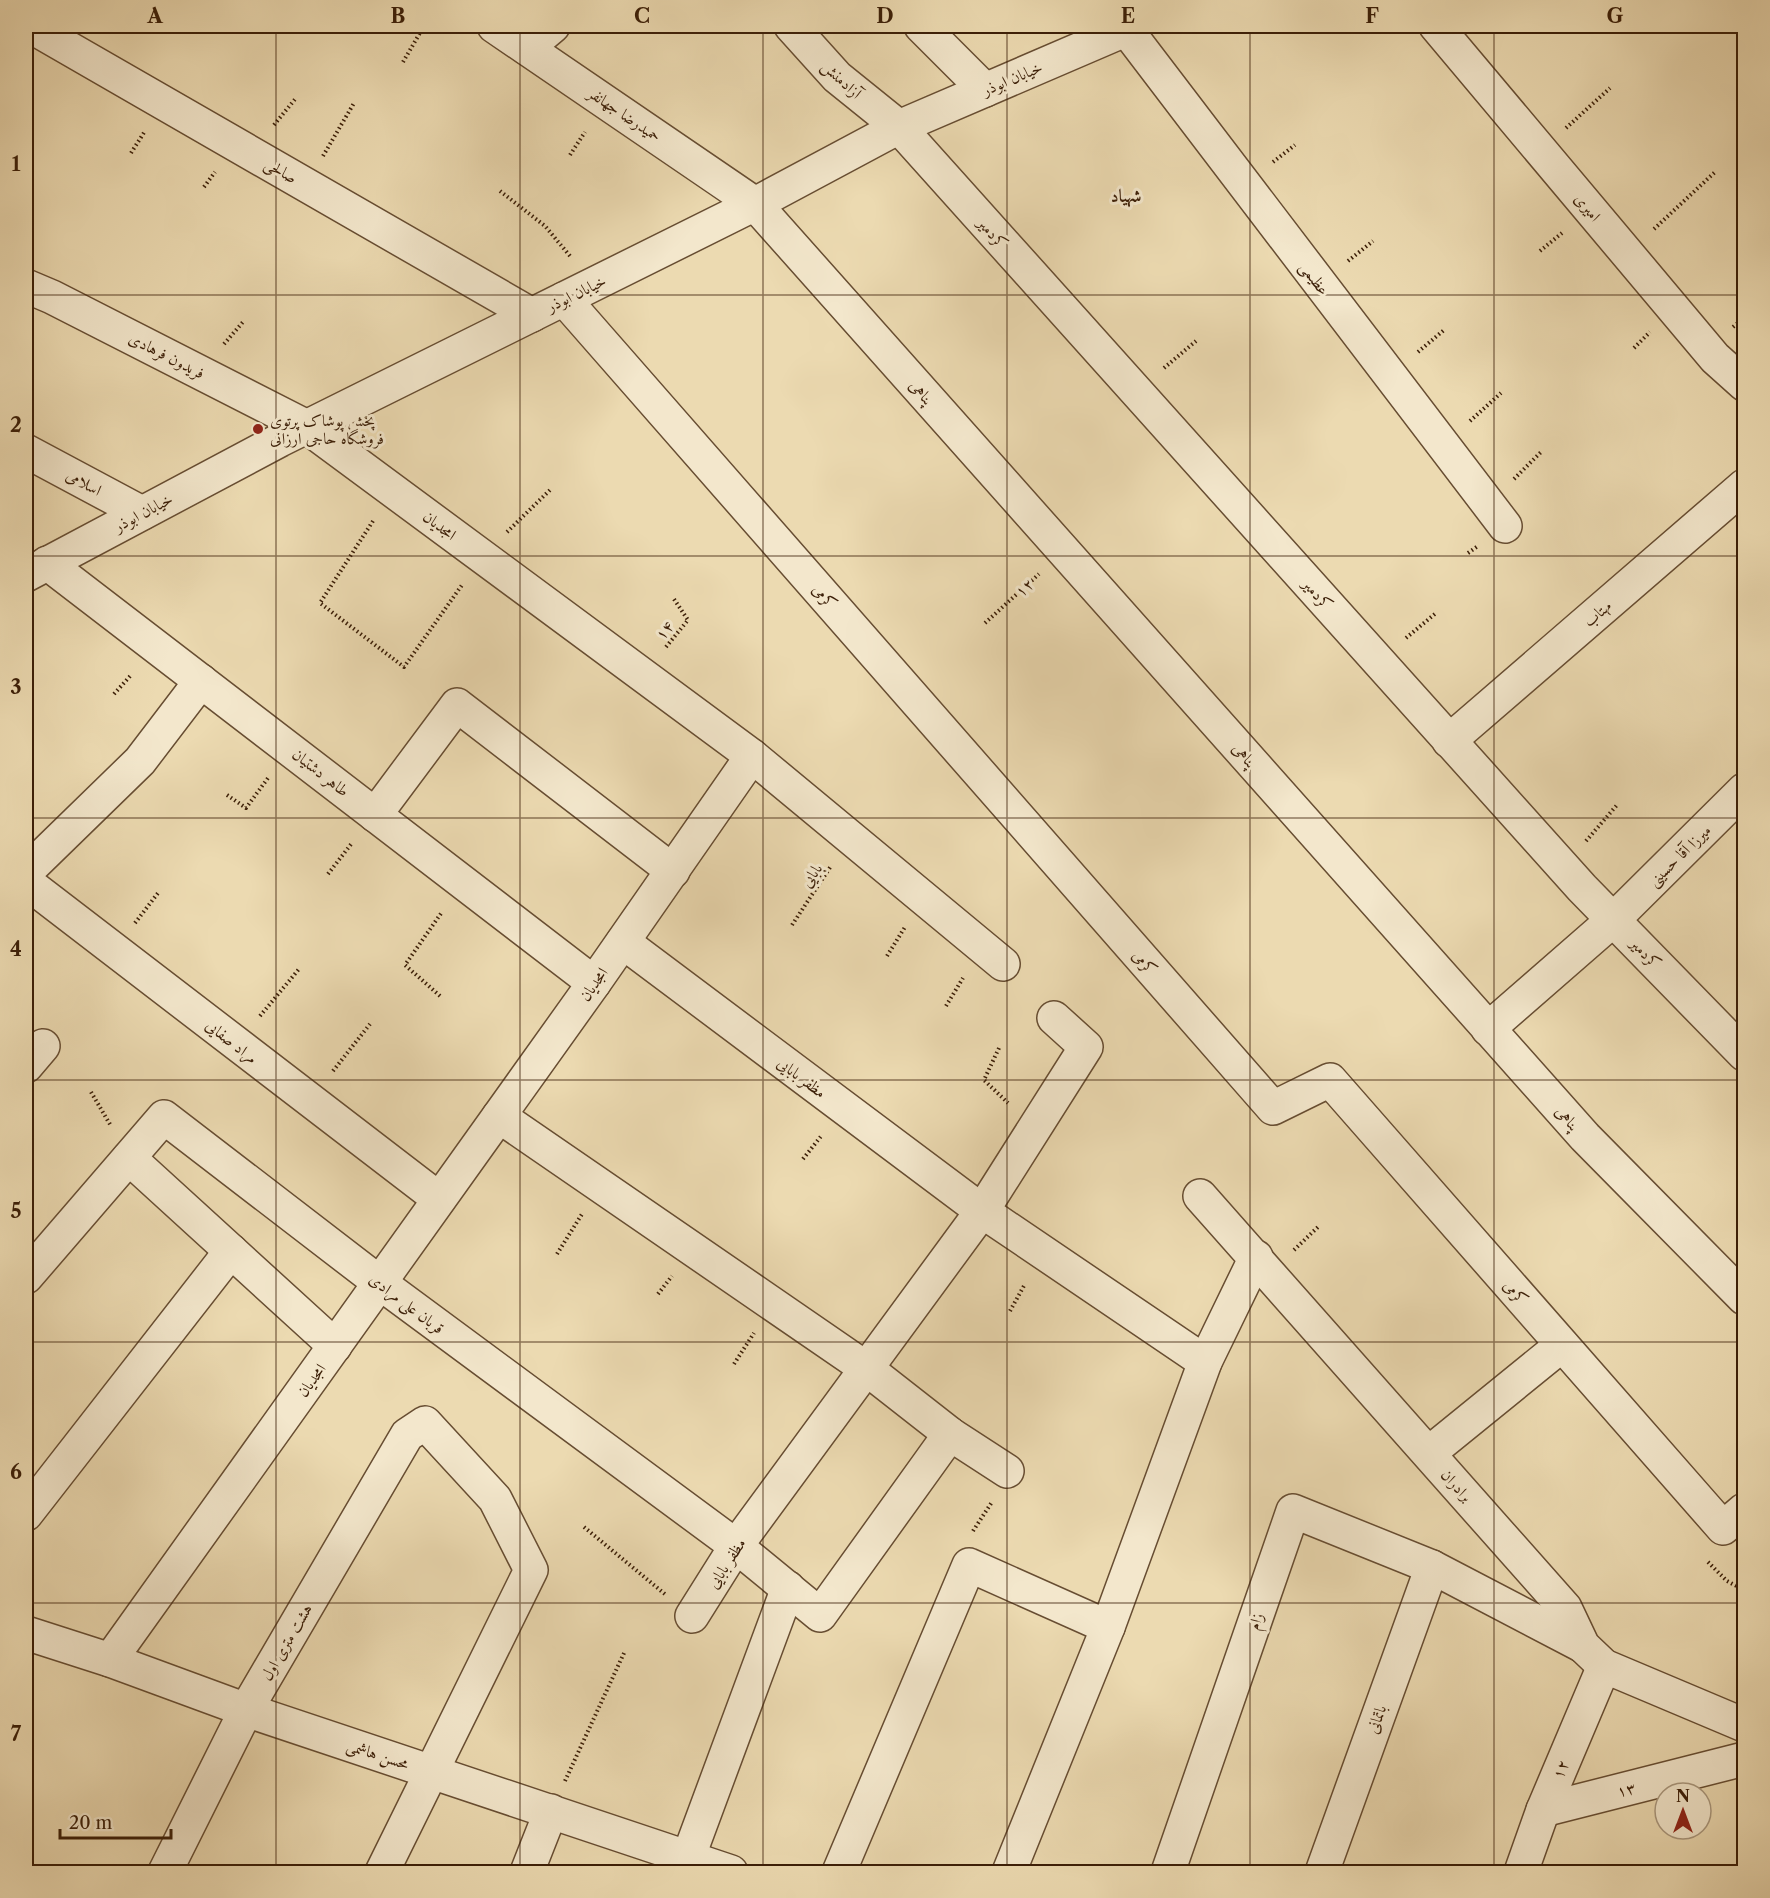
<svg xmlns="http://www.w3.org/2000/svg" width="1770" height="1898" font-family="'Libre Caslon Text',Amiri,serif">
<style>
.lines{fill:none;stroke-linecap:round;stroke-linejoin:round}
.minor-casing{stroke:#674d32;stroke-width:36}
.tertiary-casing{stroke:#674d32;stroke-width:36}
.path{stroke:#3b1e07;stroke-width:4;stroke-dasharray:1.5 3;stroke-linecap:butt}
.minor{stroke:#f3e7cc;stroke-width:33}
.tertiary{stroke:#f3e7cc;stroke-width:33}
.grid{fill:none;stroke:#3b1e07;stroke-width:1.5;stroke-opacity:0.55}
.poi-dot{fill:#8f2418;stroke:#f3e7cc;stroke-width:2}
.labels{text-anchor:middle;stroke-width:6;stroke-linejoin:round;paint-order:stroke}
.street-label{font-size:16px;fill:#3b1e07;stroke:#f3e7cc}
.poi-label{font-size:16px;fill:#3b1e07;stroke:#f3e7cc;text-anchor:start}
.neighbourhood-label{font-size:18px;font-weight:bold;fill:#3b1e07;stroke:#f3e7cc}
.neatline{fill:none;stroke:#3b1e07;stroke-width:2}
.grid-label{font-size:20px;text-anchor:middle;font-weight:bold;fill:#3b1e07}
</style>
<rect width="100%" height="100%" fill="#ecdab1"/>
<filter id="stains"><feTurbulence type="fractalNoise" baseFrequency=".00333" numOctaves="4"/><feColorMatrix values="0 0 0 0 .2 0 0 0 0 .09 0 0 0 0 .02 0 0 0 .5 -.17"/></filter>
<radialGradient id="worn" r=".72"><stop offset=".6" stop-color="#630" stop-opacity="0"/><stop offset="1" stop-color="#630" stop-opacity=".3"/></radialGradient>
<g class="lines">
<defs>
<g id="minor">
<path d="M30,26l502,289"/>
<path d="M494,26l261,178 830,933 159,161"/>
<path d="M791,26l46,51 62,50 683,761 162,166"/>
<path d="M921,26l64,64"/>
<path d="M1436,26l279,332 29,26"/>
<path d="M1126,29l379,497"/>
<path d="M527,48l26,-22"/>
<path d="M26,286l26,11 255,130 445,329 -158,227 -484,677"/>
<path d="M564,299l709,809 57,-28 393,448 21,-18"/>
<path d="M26,451l116,62"/>
<path d="M47,563l547,420"/>
<path d="M1449,741l295,-255"/>
<path d="M752,756l251,208"/>
<path d="M375,815l82,-110 216,166"/>
<path d="M26,872l114,-111 61,-80"/>
<path d="M26,882l413,317"/>
<path d="M623,942l359,269 223,151"/>
<path d="M1488,1029l125,-109 131,-130"/>
<path d="M26,1066l17,-20"/>
<path d="M499,1116l368,253 83,65 57,37"/>
<path d="M129,1158l206,188"/>
<path d="M1200,1196l365,412 18,38 21,20 140,59"/>
<path d="M26,1277l138,-160 216,166 356,263 84,69 130,-181"/>
<path d="M1429,1453l133,-108"/>
<path d="M26,1514l205,-263"/>
<path d="M692,1616l44,-70 246,-335 104,-164 -32,-29"/>
<path d="M26,1633l84,27 136,50 485,162"/>
<path d="M1543,1810l201,-51"/>
<path d="M688,1858l100,-270"/>
<path d="M165,1872l81,-162 161,-275 18,-12 70,76 36,71 -149,302"/>
<path d="M527,1872l24,-61"/>
<path d="M839,1872l130,-307 139,62"/>
<path d="M1009,1872l99,-245 97,-265 51,-105"/>
<path d="M1168,1872l125,-361 139,56 151,79"/>
<path d="M1322,1872l110,-305"/>
<path d="M1521,1872l22,-62 61,-144"/>
</g>
<path id="tertiary" d="M26,575l254,-135 475,-236 144,-77 235,-101"/>
</defs>
<use href="#minor" class="minor-casing"/>
<use href="#tertiary" class="tertiary-casing"/>
<g class="path">
<path d="M403,62l21,-36"/>
<path d="M274,125l22,-27"/>
<path d="M1566,128l44,-40"/>
<path d="M131,153l14,-22"/>
<path d="M570,155l15,-23"/>
<path d="M323,156l31,-53"/>
<path d="M1273,162l22,-17"/>
<path d="M204,187l11,-15"/>
<path d="M500,191l45,35 25,30"/>
<path d="M1654,229l61,-57"/>
<path d="M1540,251l22,-18"/>
<path d="M1348,261l25,-20"/>
<path d="M1733,327l11,-9"/>
<path d="M224,344l19,-22"/>
<path d="M1634,348l16,-16"/>
<path d="M1418,352l26,-22"/>
<path d="M1164,368l32,-27"/>
<path d="M1470,421l31,-28"/>
<path d="M1514,479l27,-27"/>
<path d="M373,521l-53,82 84,64 58,-82"/>
<path d="M507,532l44,-43"/>
<path d="M1468,553l10,-7"/>
<path d="M985,623l54,-49"/>
<path d="M1406,638l30,-25"/>
<path d="M666,647l22,-27 -14,-21"/>
<path d="M114,694l18,-20"/>
<path d="M227,795l19,13 22,-30"/>
<path d="M1586,841l31,-36"/>
<path d="M328,874l24,-31"/>
<path d="M135,923l23,-30"/>
<path d="M792,925l39,-59"/>
<path d="M887,956l18,-29"/>
<path d="M440,996l-35,-31 37,-53"/>
<path d="M946,1006l17,-28"/>
<path d="M260,1016l39,-47"/>
<path d="M999,1048l-15,32 24,23"/>
<path d="M333,1071l37,-47"/>
<path d="M91,1092l20,34"/>
<path d="M803,1159l19,-24"/>
<path d="M1294,1250l25,-24"/>
<path d="M557,1254l25,-40"/>
<path d="M658,1294l14,-18"/>
<path d="M1010,1311l15,-27"/>
<path d="M734,1364l20,-31"/>
<path d="M584,1527l82,68"/>
<path d="M973,1531l19,-29"/>
<path d="M1708,1562l19,19 17,9"/>
<path d="M565,1781l59,-128"/>
</g>
<use href="#minor" class="minor"/>
<use href="#tertiary" class="tertiary"/>
</g>
<path class="grid" d="M276,26v1846M520,26v1846M763,26v1846M1007,26v1846M1250,26v1846M1494,26v1846M26,295h1718M26,556h1718M26,818h1718M26,1080h1718M26,1342h1718M26,1603h1718"/>
<circle class="poi-dot" cx="258" cy="429" r="6"/>
<g class="labels">
<g class="street-label">
<text transform="translate(1012 78) rotate(-23)" y="6">خیابان ابوذر</text>
<text transform="translate(842 79) rotate(43)" y="6">آزادمنش</text>
<text transform="translate(625 114) rotate(34)" y="6">حمیدرضا جهانفر</text>
<text transform="translate(281 170) rotate(30)" y="6">صالحی</text>
<text transform="translate(1588 207) rotate(50)" y="6">امیری</text>
<text transform="translate(993 233) rotate(48)" y="6">کردمیر</text>
<text transform="translate(1315 278) rotate(53)" y="6">عظیمی</text>
<text transform="translate(576 293) rotate(-26)" y="6">خیابان ابوذر</text>
<text transform="translate(167 355) rotate(27)" y="6">فریدون فرهادی</text>
<text transform="translate(922 392) rotate(48)" y="6">پناهی</text>
<text transform="translate(84 482) rotate(28)" y="6">اسلامی</text>
<text transform="translate(143 512) rotate(-28)" y="6">خیابان ابوذر</text>
<text transform="translate(440 525) rotate(37)" y="6">امجدیان</text>
<text transform="translate(1024 587) rotate(-42)" y="6">۱۲</text>
<text transform="translate(1318 594) rotate(48)" y="6">کردمیر</text>
<text transform="translate(825 596) rotate(49)" y="6">کرمی</text>
<text transform="translate(1597 613) rotate(-41)" y="6">مهتاب</text>
<text transform="translate(664 630) rotate(-50)" y="6">۱۴</text>
<text transform="translate(1245 755) rotate(48)" y="6">پناهی</text>
<text transform="translate(321 772) rotate(38)" y="6">طاهر دشتیان</text>
<text transform="translate(1679 855) rotate(-44)" y="6">میرزا آقا حسینی</text>
<text transform="translate(811 875) rotate(-56)" y="6">بابایی</text>
<text transform="translate(1646 953) rotate(46)" y="6">کردمیر</text>
<text transform="translate(1145 962) rotate(49)" y="6">کرمی</text>
<text transform="translate(593 984) rotate(-55)" y="6">امجدیان</text>
<text transform="translate(232 1041) rotate(38)" y="6">مراد صفایی</text>
<text transform="translate(802 1077) rotate(37)" y="6">مظفر بابایی</text>
<text transform="translate(1568 1118) rotate(48)" y="6">پناهی</text>
<text transform="translate(1516 1292) rotate(49)" y="6">کرمی</text>
<text transform="translate(407 1303) rotate(37)" y="6">قربان علی مرادی</text>
<text transform="translate(311 1380) rotate(-54)" y="6">امجدیان</text>
<text transform="translate(1457 1485) rotate(48)" y="6">برادران</text>
<text transform="translate(726 1563) rotate(-57)" y="6">مظفر بابایی</text>
<text transform="translate(1255 1621) rotate(-71)" y="6">زام</text>
<text transform="translate(286 1642) rotate(-60)" y="6">هشت متری اول</text>
<text transform="translate(1376 1719) rotate(-70)" y="6">باتمانی</text>
<text transform="translate(378 1754) rotate(18)" y="6">محسن هاشمی</text>
<text transform="translate(1560 1769) rotate(-67)" y="6">۱۲</text>
<text transform="translate(1626 1789) rotate(-14)" y="6">۱۳</text>
</g>
<g class="poi-label">
<text x="270" y="426">پخش پوشاک پرتوی<tspan x="270" dy="18">فروشگاه حاجی ارزانی</tspan></text>
</g>
<g class="neighbourhood-label">
<text x="1126" y="202">شهیاد</text>
</g>
</g>
<rect width="1770" height="1898" fill="none" stroke="#ecdab1" stroke-width="66"/>
<g transform="translate(1683 1811)"><circle r="28" fill="#f3e7cc" stroke="#a9977d" stroke-width="1.5"/>
<path d="M0-4.5L10 22L0 15L-10 22Z" fill="#8f2418"/>
<text y="-9" font-size="16" font-weight="bold" text-anchor="middle" fill="#3b1e07">N</text>
</g>
<path d="M60 1829v9h111v-9" fill="none" stroke="#3b1e07" stroke-width="3"/>
<text x="69" y="1829" font-size="18" fill="#3b1e07" stroke="#f3e7cc" stroke-width="4.5" paint-order="stroke">20 m</text>
<rect x="33" y="33" width="1704" height="1832" class="neatline"/>
<g class="grid-label">
<text x="155" y="23">A</text>
<text x="398" y="23">B</text>
<text x="642" y="23">C</text>
<text x="885" y="23">D</text>
<text x="1128" y="23">E</text>
<text x="1372" y="23">F</text>
<text x="1615" y="23">G</text>
<text x="16" y="171">1</text>
<text x="16" y="432">2</text>
<text x="16" y="694">3</text>
<text x="16" y="956">4</text>
<text x="16" y="1218">5</text>
<text x="16" y="1479">6</text>
<text x="16" y="1741">7</text>
</g>
<rect width="100%" height="100%" filter="url(#stains)"/>
<rect width="100%" height="100%" fill="url(#worn)"/>
</svg>
